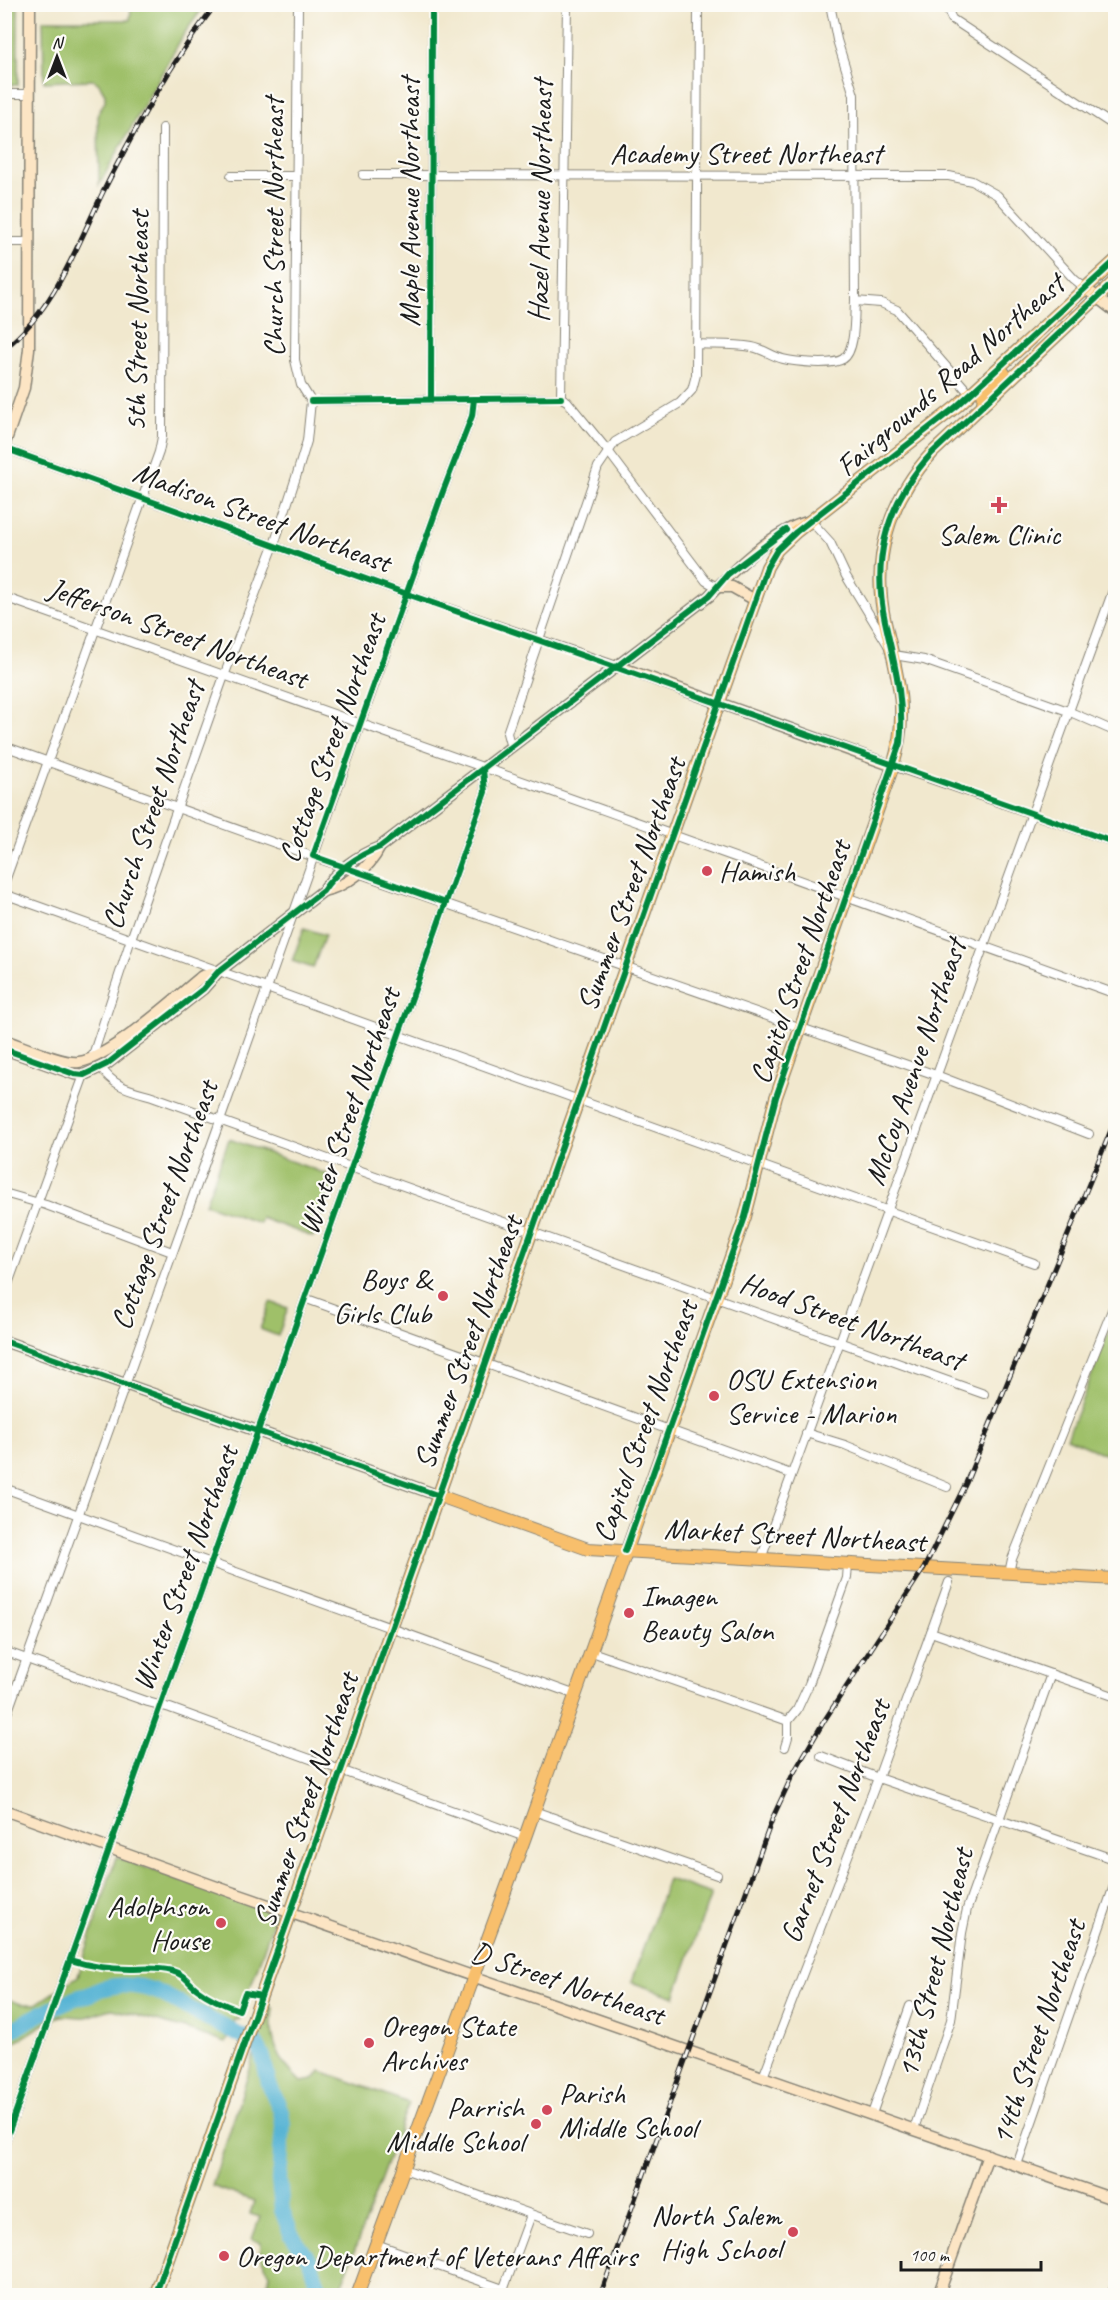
<svg xmlns="http://www.w3.org/2000/svg" width="1120" height="2300" font-family="Caveat,sans-serif">
<style>
.green{fill:#9fc069;stroke:#5e6e42;stroke-width:1.5}
.lines{fill:none;stroke-linecap:round;stroke-linejoin:round}
.river{stroke:#56b4d4;stroke-width:16}
.street-casing{stroke:#868275;stroke-width:10}
.secondary-casing{stroke:#868275;stroke-width:13}
.primary-casing{stroke:#868275;stroke-width:14}
.street{stroke:#fff;stroke-width:8}
.secondary{stroke:#fce5c4;stroke-width:10}
.primary{stroke:#f8bf6c;stroke-width:12}
.rail-casing{stroke:#1c1c1c;stroke-width:5}
.rail{stroke:#fdfcf7;stroke-width:3;stroke-dasharray:9;stroke-linecap:butt}
.cycleway-casing{stroke:#fdfcf7;stroke-width:10}
.cycleway{stroke:#00873e;stroke-width:6}
.poi-dot{fill:#d1495b;stroke:#fdfcf7;stroke-width:2}
.labels{text-anchor:middle;stroke-width:4.5;stroke-linejoin:round;paint-order:stroke}
.street-label{font-size:30px;fill:#1c1c1c;stroke:#fdfcf7}
.poi-label{font-size:30px;fill:#1c1c1c;stroke:#fdfcf7;text-anchor:start}
</style>
<rect width="100%" height="100%" fill="#fdfcf7"/>
<filter id="ink" filterUnits="userSpaceOnUse"><feTurbulence type="fractalNoise" baseFrequency=".0167" numOctaves="2"/><feDisplacementMap in="SourceGraphic" scale="12" xChannelSelector="R" yChannelSelector="G"/><feConvolveMatrix kernelMatrix="1 2 1 2 8 2 1 2 1" color-interpolation-filters="sRGB"/></filter>
<filter id="wash" filterUnits="userSpaceOnUse"><feTurbulence type="fractalNoise" baseFrequency=".008" numOctaves="4" result="noise"/><feDisplacementMap in="SourceGraphic" scale="24" xChannelSelector="R" yChannelSelector="G"/><feGaussianBlur stdDeviation="1.35" result="paint"/><feColorMatrix in="noise" values="0 0 0 0 0 0 0 0 0 0 0 0 0 0 0 0 0 1.4 0 .05"/><feComposite in="paint" operator="in"/></filter>
<g filter="url(#wash)">
<rect width="100%" height="100%" fill="#f1e8ce"/>
<g class="green">
<path d="M4,5h14v80h-13z"/>
<path d="M134,5h71l-21,29 -85,151 -1,-71 7,-13v-7l-6,-10 -5,-4 -50,2 -1,-62h87l1,-11z"/>
<path d="M304,928l21,7 -12,33 -21,-7z"/>
<path d="M229,1139l106,38 -22,60 -52,-19 -2,5 -54,-19z"/>
<path d="M270,1302l18,6 -10,28 -18,-7z"/>
<path d="M1115,1315l1,131 -5,11 -44,-19z"/>
<path d="M116,1857l160,57 -37,106 -3,-1 -10,24 -44,-15 -69,-19c-11,1 -17,6 -27,8 -9,1 -20,-3 -28,0 -17,7 -37,25 -53,29l-1,-48 17,6h15l42,-28z"/>
<path d="M668,1879l43,15 -36,103 -44,-15z"/>
<path d="M265,2005l8,3c-5,32 5,53 28,74l12,-2 8,-9 88,32 -71,192h-74l6,-21 -10,-18 1,-13 -9,-4 8,-22 -10,-3 4,-13 -42,-15 38,-117z"/>
</g>
<g class="lines">
<path class="river" d="M4,2031c12,-1 19,-8 29,-13 19,-10 35,-19 55,-23 6,-2 11,-6 17,-7 17,-5 39,-2 55,5l96,51 7,13 6,27 12,27 2,14 -4,55 3,30 9,24 19,27 11,35"/>
</g>
</g>
<g filter="url(#ink)">
<g class="lines">
<defs>
<g id="street">
<path d="M830,4l7,36 17,55 1,206 26,2 16,7 73,84"/>
<path d="M945,4l7,15 164,108"/>
<path d="M4,94h26"/>
<path d="M363,175l586,1 23,5 25,14 77,84 11,9"/>
<path d="M231,176h64"/>
<path d="M4,242h25"/>
<path d="M696,344c19,1 38,0 56,3 11,2 20,9 31,12 12,3 49,7 60,0 13,-8 11,-44 12,-58"/>
<path d="M561,398l6,-394"/>
<path d="M431,399l1,-395"/>
<path d="M311,401l240,-3h10l6,3 41,50 98,130 11,6"/>
<path d="M4,448l403,146 210,72"/>
<path d="M811,521l19,21 16,34 48,79 30,5 144,51 46,20"/>
<path d="M4,597c371,133 742,262 1112,397"/>
<path d="M4,746l341,122"/>
<path d="M511,748l-4,-15 91,-266 17,-25 65,-39 12,-13 4,-15 2,-371"/>
<path d="M893,766l223,77"/>
<path d="M358,873l578,202 153,59"/>
<path d="M4,884l155,-432 3,-15 1,-309"/>
<path d="M4,894l1030,369"/>
<path d="M92,1058l39,-119 93,-263 50,-131 23,-71 10,-33 4,-40 -10,-16 -6,-25 3,-356"/>
<path d="M101,1067c12,20 30,23 51,29l832,298"/>
<path d="M4,1193l42,12 126,47"/>
<path d="M4,1295l80,-220"/>
<path d="M307,1299l484,175"/>
<path d="M806,1433l39,12 102,42"/>
<path d="M4,1488l572,207"/>
<path d="M761,1559l355,-977"/>
<path d="M1009,1573l3,-14 104,-259"/>
<path d="M931,1632l185,65"/>
<path d="M4,1651l144,51 22,6 355,129"/>
<path d="M592,1652l196,69"/>
<path d="M4,1722l216,-601 222,-627 30,-78 2,-17"/>
<path d="M785,1747l3,-10v-16l9,-11 12,-26 38,-106 1,-14"/>
<path d="M821,1756l57,22 238,82"/>
<path d="M534,1811l183,64"/>
<path d="M763,2077l115,-299 71,-196"/>
<path d="M872,2114l38,-108"/>
<path d="M914,2129l37,-109 11,-87 5,-24 84,-235"/>
<path d="M4,2145l481,-1353 -2,-23"/>
<path d="M1017,2165l99,-285"/>
<path d="M404,2169l183,65"/>
<path d="M376,2244l127,45"/>
<path d="M501,2296l30,-81"/>
<path d="M1111,2296l5,-15"/>
</g>
<g id="secondary">
<path d="M1085,288l31,24"/>
<path d="M4,446l20,-58 5,-39 1,-345"/>
<path d="M717,587h15l23,13"/>
<path d="M617,666l276,100"/>
<path d="M323,891c24,-5 46,-22 57,-44"/>
<path d="M4,1040c18,6 58,24 75,22 30,-4 97,-64 123,-86l16,-4"/>
<path d="M4,1049l70,25 10,1 23,-11 96,-75 15,-17 105,-81c13,-20 35,-36 57,-44l329,-251c26,-28 63,-65 101,-75"/>
<path d="M4,1341l433,154"/>
<path d="M4,1810l227,82 885,308"/>
<path d="M938,2296l50,-141"/>
</g>
<g id="primary">
<path d="M983,404l1,-11 20,-20"/>
<path d="M437,1495l151,54 528,30"/>
<path d="M155,2296l612,-1729 10,-17 19,-18 161,-126 159,-146"/>
<path d="M357,2296l168,-459 220,-620 31,-120 117,-331c17,-56 4,-90 -8,-144 -14,-63 4,-122 47,-169l184,-173"/>
</g>
</defs>
<use href="#street" class="street-casing"/>
<use href="#secondary" class="secondary-casing"/>
<use href="#primary" class="primary-casing"/>
<use href="#street" class="street"/>
<use href="#secondary" class="secondary"/>
<use href="#primary" class="primary"/>
<defs>
<g id="rail">
<path d="M4,349c51,-40 72,-101 99,-157 33,-65 68,-130 113,-188"/>
<path d="M600,2296l173,-479 20,-43 31,-53 100,-153 42,-85 150,-365"/>
</g>
</defs>
<use href="#rail" class="rail-casing"/>
<use href="#rail" class="rail"/>
<defs>
<g id="cycleway">
<path d="M431,399l1,-395"/>
<path d="M311,401l250,-3"/>
<path d="M4,448l403,146 709,249"/>
<path d="M446,903l-133,-47 129,-362 30,-78 2,-17"/>
<path d="M4,1049l70,25 10,1 23,-11 96,-75 15,-17 105,-81c13,-20 35,-36 57,-44l329,-251 19,-22 58,-44"/>
<path d="M4,1341l433,154"/>
<path d="M625,1551l120,-334 31,-120 124,-354c5,-43 -6,-80 -15,-122 -14,-65 3,-120 47,-168l184,-173"/>
<path d="M70,1960c19,6 40,9 60,9 14,0 27,-2 42,2 12,3 16,11 25,18 13,10 27,16 42,21l6,-17 16,3"/>
<path d="M4,2145l481,-1353 -2,-23"/>
<path d="M155,2296l612,-1729 10,-17 19,-18 161,-126 159,-146"/>
</g>
</defs>
<use href="#cycleway" class="cycleway-casing"/>
<use href="#cycleway" class="cycleway"/>
</g>
</g>
<g class="poi-dot">
<path d="M996 496h6v6h6v6h-6v6h-6v-6h-6v-6h6z"/>
<circle cx="707" cy="871" r="6"/>
<circle cx="443" cy="1296" r="6"/>
<circle cx="714" cy="1396" r="6"/>
<circle cx="629" cy="1613" r="6"/>
<circle cx="221" cy="1923" r="6"/>
<circle cx="369" cy="2043" r="6"/>
<circle cx="547" cy="2110" r="6"/>
<circle cx="536" cy="2124" r="6"/>
<circle cx="793" cy="2232" r="6"/>
<circle cx="224" cy="2256" r="6"/>
</g>
<g class="labels">
<g class="street-label">
<text x="746" y="163">Academy Street Northeast</text>
<text transform="translate(540 201) rotate(-89)" y="10">Hazel Avenue Northeast</text>
<text transform="translate(409 202) rotate(-90)" y="10">Maple Avenue Northeast</text>
<text transform="translate(273 227) rotate(-90)" y="10">Church Street Northeast</text>
<text transform="translate(137 321) rotate(-89)" y="10">5th Street Northeast</text>
<text transform="translate(950 375) rotate(-41)" y="10">Fairgrounds Road Northeast</text>
<text transform="translate(262 517) rotate(20)" y="10">Madison Street Northeast</text>
<text transform="translate(178 633) rotate(20)" y="10">Jefferson Street Northeast</text>
<text transform="translate(332 738) rotate(-70)" y="10">Cottage Street Northeast</text>
<text transform="translate(153 805) rotate(-71)" y="10">Church Street Northeast</text>
<text transform="translate(631 884) rotate(-70)" y="10">Summer Street Northeast</text>
<text transform="translate(800 962) rotate(-71)" y="10">Capitol Street Northeast</text>
<text transform="translate(915 1062) rotate(-71)" y="10">McCoy Avenue Northeast</text>
<text transform="translate(349 1111) rotate(-71)" y="10">Winter Street Northeast</text>
<text transform="translate(164 1205) rotate(-70)" y="10">Cottage Street Northeast</text>
<text transform="translate(852 1321) rotate(20)" y="10">Hood Street Northeast</text>
<text transform="translate(468 1342) rotate(-70)" y="10">Summer Street Northeast</text>
<text transform="translate(645 1421) rotate(-70)" y="10">Capitol Street Northeast</text>
<text transform="translate(795 1535) rotate(3)" y="10">Market Street Northeast</text>
<text transform="translate(185 1568) rotate(-70)" y="10">Winter Street Northeast</text>
<text transform="translate(306 1800) rotate(-71)" y="10">Summer Street Northeast</text>
<text transform="translate(835 1821) rotate(-69)" y="10">Garnet Street Northeast</text>
<text transform="translate(935 1963) rotate(-76)" y="10">13th Street Northeast</text>
<text transform="translate(568 1983) rotate(19)" y="10">D Street Northeast</text>
<text transform="translate(1038 2032) rotate(-71)" y="10">14th Street Northeast</text>
</g>
<g class="poi-label">
<text x="999" y="544" text-anchor="middle">Salem Clinic</text>
<text x="719" y="881">Hamish</text>
<text x="431" y="1289" text-anchor="end">Boys &amp;<tspan x="431" dy="34">Girls Club</tspan></text>
<text x="726" y="1389">OSU Extension<tspan x="726" dy="34">Service - Marion</tspan></text>
<text x="641" y="1606">Imagen<tspan x="641" dy="34">Beauty Salon</tspan></text>
<text x="209" y="1916" text-anchor="end">Adolphson<tspan x="209" dy="34">House</tspan></text>
<text x="381" y="2036">Oregon State<tspan x="381" dy="34">Archives</tspan></text>
<text x="559" y="2103">Parish<tspan x="559" dy="34">Middle School</tspan></text>
<text x="524" y="2117" text-anchor="end">Parrish<tspan x="524" dy="34">Middle School</tspan></text>
<text x="781" y="2225" text-anchor="end">North Salem<tspan x="781" dy="34">High School</tspan></text>
<text x="236" y="2266">Oregon Department of Veterans Affairs</text>
</g>
</g>
<rect width="1120" height="2300" fill="none" stroke="#fdfcf7" stroke-width="24"/>
<g transform="translate(57 57)" stroke="#fdfcf7" stroke-width="4.5" paint-order="stroke">
<path d="M0-4.5L10 22L0 15L-10 22Z" fill="#1c1c1c"/>
<text y="-9" font-size="16" font-weight="bold" text-anchor="middle" fill="#1c1c1c">N</text>
</g>
<path d="M901 2261v9h140v-9" fill="none" stroke="#1c1c1c" stroke-width="3"/>
<text x="910" y="2261" font-size="18" fill="#1c1c1c" stroke="#fdfcf7" stroke-width="4.5" paint-order="stroke">100 m</text>
</svg>
